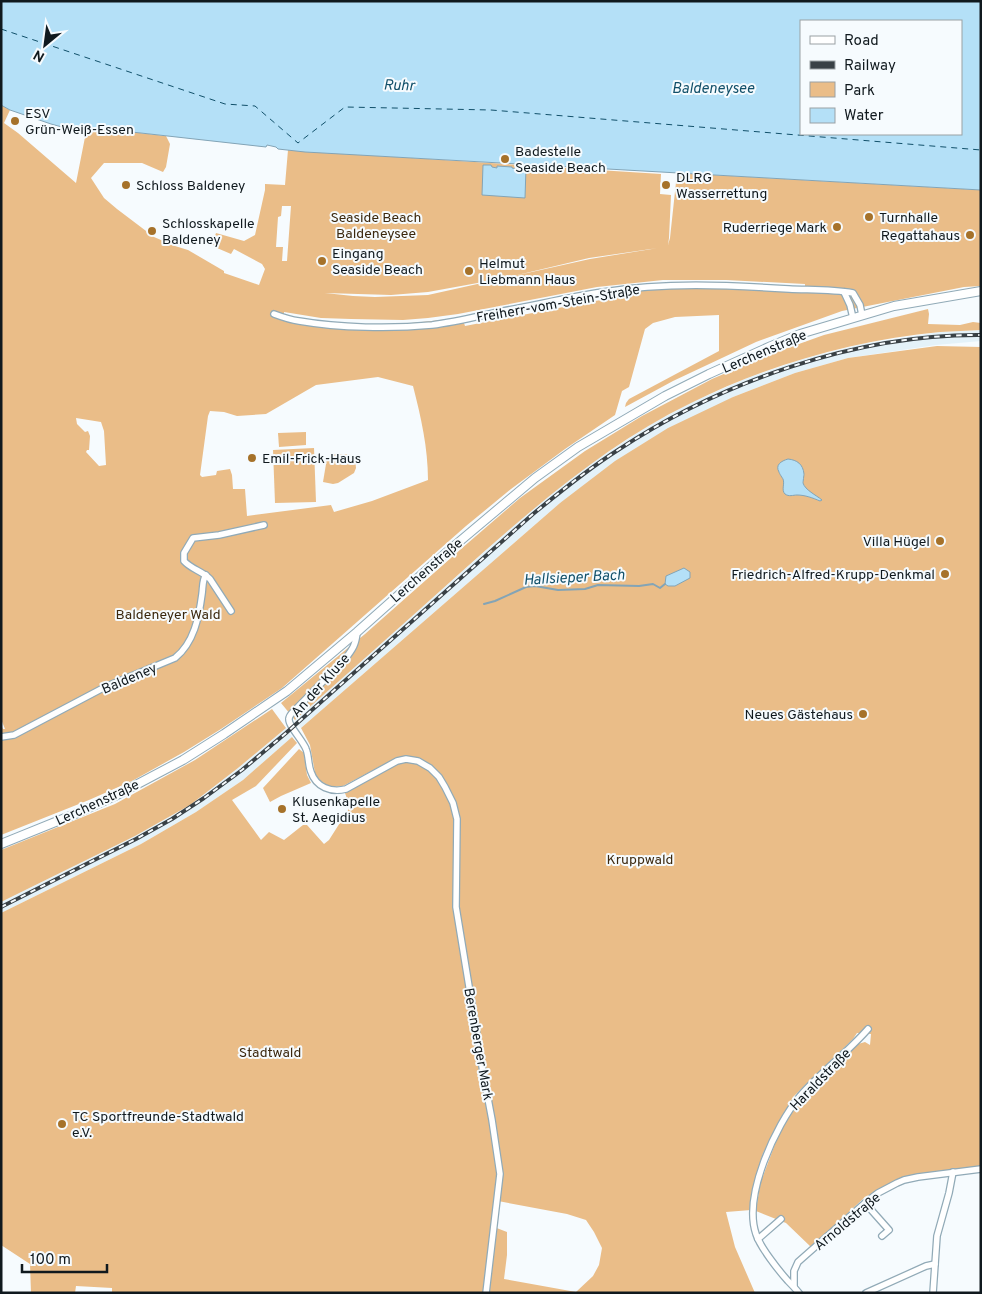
<svg xmlns="http://www.w3.org/2000/svg" width="982" height="1294" font-family="Overpass,sans-serif">
<style>
.built{fill:#e4f2f9}
.green{fill:#eabd88;fill-rule:evenodd}
.water{fill:#b4e0f7;stroke:#83a4b6;fill-rule:evenodd}
.lines{fill:none;stroke-linecap:round;stroke-linejoin:round}
.stream{stroke:#83a4b6;stroke-width:2}
.ferry{stroke:#11506a;stroke-width:1;stroke-dasharray:6 5;stroke-linecap:butt}
.minor-casing{stroke:#91aab7;stroke-width:8}
.major-casing{stroke:#91aab7;stroke-width:10}
.minor{stroke:#fff;stroke-width:5.5}
.major{stroke:#fff;stroke-width:8}
.rail-casing{stroke:#394146;stroke-width:4}
.rail{stroke:#f6fbfe;stroke-width:2;stroke-dasharray:5.5;stroke-linecap:butt}
.poi-dot{fill:#a6722a;stroke:#f6fbfe;stroke-width:2}
.labels{text-anchor:middle;stroke-width:4;stroke-linejoin:round;paint-order:stroke}
.poi-label{font-size:14px;fill:#10191e;stroke:#f6fbfe;text-anchor:start}
.park-label{font-size:14px;fill:#3c280e;stroke:#f6fbfe}
.street-label{font-size:14px;fill:#10191e;stroke:#f6fbfe}
.water-label{font-size:15px;font-style:italic;fill:#11506a;stroke:#f6fbfe}
</style>
<rect width="100%" height="100%" fill="#f6fbfe"/>
<g class="built">
<path d="M981,330v11l-45,4 -88,13 -53,15 -62,24 -173,106 -259,225 -6,-8 236,-210 54,-43 63,-41 42,-23 57,-25 56,-19 59,-15 45,-7 33,-5z"/>
<path d="M286,728l6,9 -49,43 -47,32 -55,32 -140,69v-11l134,-66 55,-31 48,-37z"/>
</g>
<g class="green">
<path d="M1,105l9,5 -6,13 14,10 58,50 11,-56 79,9 4,8 -4,23 -3,5 -21,-9h-38l-13,15 13,20 13,11 37,28 21,9 13,4 36,21v2l35,12 6,-16 -3,-5 -28,-15 -3,5 -14,-6 -5,-4 4,-11 28,8 11,-6 10,-45v-6l20,1 3,-35 373,24 -1,20 11,1 -2,43 -1,7 2,-7 7,-65 304,17v96l-17,1 -122,24 -86,31 -83,39 -48,26 1,-4 3,-4 90,-48v-36l-44,2 -22,6 -8,6 -16,58 -7,4 -7,24 -50,34 -54,40 -45,37 -184,162 -61,41 -37,23 -52,29 -43,19 -88,35v-110l2,4h2l-4,-10zM282,206h9l-4,55h-5l1,-14h-7l2,-30 3,-1zM658,248l-68,11 -162,36 -53,2 -22,-1 -28,-3 66,2 37,-3 77,-14 84,-20zM663,280h63l79,4v8l-80,-3h-62l-37,3 -1,4 -36,6 -124,24 -3,-9 -30,4 -31,3h-50l-27,-2 -40,-6v-4l37,6 30,1 52,1 25,-2 30,-4 139,-27zM378,377l35,9c8,31 15,62 15,94l-56,21 -38,11 -3,-7 -84,11 -2,-27h-12l-1,-14 -2,-6 -13,2 -1,4 -14,2 -2,-2 8,-59 2,-5 14,1 13,4 29,-2 50,-29zM76,418l25,4 3,9 2,34 -7,1 -13,-14 1,-2h2l1,-14 -2,-5 -3,1 -8,-8z"/>
<path d="M928,309l1,5 -1,10 32,1 13,-3 8,1v7c-14,1 -27,1 -41,2 -86,8 -172,33 -249,71 -88,43 -159,106 -232,171 -54,49 -109,97 -164,146l-14,-17 84,-69 96,-85 59,-51 65,-47 57,-35 70,-37 56,-24 56,-20z"/>
<path d="M937,346l44,1v821l-64,8 -20,4 -33,18 -53,49 -25,-24 -30,-12 4,-27 15,-40 12,-26 12,-17 8,-8 51,-49 7,-2 5,3 1,-11 -14,-1 -4,6 -59,57 -31,57 -9,29 -3,28 -25,2 9,35 20,46h-268l7,-66 13,5v23l-3,24 72,13 17,-16 6,-11 3,-17 -8,-16 -8,-12 -19,-6 -69,-13v-27l-12,119h-374v-5l-36,-2 -1,7h-44l-1,-29 -29,-19v-332l140,-69 55,-32 47,-32 49,-43 5,6 -41,43 -24,14 29,40 8,-8 15,8 19,-15h4l17,19 5,-4 21,-33 -5,-14c12,-7 25,-14 37,-21 5,-3 11,-7 17,-9 30,-10 51,33 56,56l2,88 1,-90 -6,-22 -12,-19 -32,-19 -12,1 -53,28 -13,1 -11,-7 -4,-7 -5,-28 -9,-17 259,-225 55,-42 53,-33 65,-31 62,-24 53,-15z"/>
<path d="M306,432v13l-27,2 -1,-14z"/>
<path d="M314,448l2,54 -41,1 -2,-53z"/>
<path d="M335,454h14l6,4 1,10 -2,5 -16,10 -5,1 -10,-2 4,-24z"/>
<path d="M272,709l14,19 -48,40 -48,37 -55,31 -134,66v-52l114,-46 80,-44z"/>
<path d="M299,749l5,4 3,22 4,8 -30,13 -11,6 -7,-14z"/>
</g>
<g class="water">
<path d="M1,1h980v189l-676,-38 -27,-3 -2,-2 -9,-2 -1,2 -179,-20h-25l-11,-3 -41,-14 -9,-5zM801,21h160v113h-160z"/>
<path d="M483,165h8l1,2 5,1v-2l15,1v1l5,1 1,-2 8,1 -1,30 -43,-3z"/>
<path d="M788,459c9,1 15,5 16,15 0,1 -1,8 -1,9 2,7 13,12 19,17l-2,1c-7,-3 -15,-6 -23,-6 -4,0 -8,2 -12,-1 -4,-4 0,-10 -2,-15 0,0 -4,-6 -4,-7 -4,-7 2,-11 9,-13z"/>
<path d="M684,568l6,4v6l-15,8h-7l-3,-2 1,-8z"/>
</g>
<g class="lines">
<path class="stream" d="M484,604l11,-3 31,-14 9,-1 23,4 27,-1 13,-4 41,1 14,-2 7,4 5,-4"/>
<path class="ferry" d="M1,29l224,75 30,2 43,37 47,-36 146,3 490,40"/>
<defs>
<g id="minor">
<path d="M844,292l6,13 3,13"/>
<path d="M274,314c8,3 17,6 25,7 41,7 92,8 133,4 24,-3 47,-9 71,-14 33,-6 67,-14 100,-19 62,-10 124,-7 186,-3 21,1 43,0 64,4l7,12 2,10"/>
<path d="M231,611l-21,-32c-8,-8 -19,-10 -26,-18v-8l9,-15 26,-3 45,-10"/>
<path d="M357,632c-1,12 -4,17 -12,27l-52,53c-2,2 -4,4 -4,7 -1,6 14,22 17,30 3,7 2,16 5,23 5,15 20,21 35,17l51,-28 9,-2 12,2 12,7 9,9 6,10 8,16 4,16 -1,88 27,165 9,48 8,54 -14,119"/>
<path d="M1,737l13,-2 91,-48 70,-29c19,-15 24,-41 27,-64 1,-6 0,-14 4,-19"/>
<path d="M865,1203l24,27 -7,6"/>
<path d="M758,1239l23,-20"/>
<path d="M794,1286v-15l4,-9 67,-59 13,-10 19,-10 7,-3 14,-3 63,-8"/>
<path d="M799,1293c-4,-5 -7,-8 -11,-12 -9,-10 -28,-34 -32,-47 -13,-38 19,-108 44,-138 21,-24 47,-43 68,-67"/>
<path d="M866,1293l60,-27 9,-2"/>
<path d="M933,1293l4,-57 12,-43 4,-21"/>
</g>
<path id="major" d="M1,844l79,-32 35,-16 68,-36 41,-26 63,-43 70,-59 90,-80 88,-74 43,-31 87,-51 44,-22 62,-28 29,-12 94,-28 87,-15"/>
</defs>
<use href="#minor" class="minor-casing"/>
<use href="#major" class="major-casing"/>
<use href="#minor" class="minor"/>
<use href="#major" class="major"/>
<defs>
<path id="rail" d="M1,907l135,-68 36,-20 32,-21 38,-28 44,-37 247,-219c28,-23 55,-45 85,-64 103,-68 238,-116 363,-115"/>
</defs>
<use href="#rail" class="rail-casing"/>
<use href="#rail" class="rail"/>
</g>
<g class="poi-dot">
<circle cx="15" cy="121" r="5"/>
<circle cx="505" cy="159" r="5"/>
<circle cx="126" cy="185" r="5"/>
<circle cx="666" cy="185" r="5"/>
<circle cx="869" cy="217" r="5"/>
<circle cx="837" cy="227" r="5"/>
<circle cx="152" cy="231" r="5"/>
<circle cx="970" cy="235" r="5"/>
<circle cx="322" cy="261" r="5"/>
<circle cx="469" cy="271" r="5"/>
<circle cx="252" cy="458" r="5"/>
<circle cx="940" cy="541" r="5"/>
<circle cx="945" cy="574" r="5"/>
<circle cx="863" cy="714" r="5"/>
<circle cx="282" cy="809" r="5"/>
<circle cx="62" cy="1124" r="5"/>
</g>
<g class="labels">
<g class="poi-label">
<text x="25" y="118">ESV<tspan x="25" dy="16">Grün-Weiß-Essen</tspan></text>
<text x="515" y="156">Badestelle<tspan x="515" dy="16">Seaside Beach</tspan></text>
<text x="676" y="182">DLRG<tspan x="676" dy="16">Wasserrettung</tspan></text>
<text x="136" y="190">Schloss Baldeney</text>
<text x="879" y="222">Turnhalle</text>
<text x="162" y="228">Schlosskapelle<tspan x="162" dy="16">Baldeney</tspan></text>
<text x="827" y="232" text-anchor="end">Ruderriege Mark</text>
<text x="960" y="240" text-anchor="end">Regattahaus</text>
<text x="332" y="258">Eingang<tspan x="332" dy="16">Seaside Beach</tspan></text>
<text x="479" y="268">Helmut<tspan x="479" dy="16">Liebmann Haus</tspan></text>
<text x="262" y="463">Emil-Frick-Haus</text>
<text x="930" y="546" text-anchor="end">Villa Hügel</text>
<text x="935" y="579" text-anchor="end">Friedrich-Alfred-Krupp-Denkmal</text>
<text x="853" y="719" text-anchor="end">Neues Gästehaus</text>
<text x="292" y="806">Klusenkapelle<tspan x="292" dy="16">St. Aegidius</tspan></text>
<text x="72" y="1121">TC Sportfreunde-Stadtwald<tspan x="72" dy="16">e.V.</tspan></text>
</g>
<g class="park-label">
<text x="376" y="222">Seaside Beach<tspan x="376" dy="16">Baldeneysee</tspan></text>
<text x="168" y="619">Baldeneyer Wald</text>
<text x="640" y="864">Kruppwald</text>
<text x="270" y="1057">Stadtwald</text>
</g>
<g class="street-label">
<text transform="translate(558 303) rotate(-10)" y="5">Freiherr-vom-Stein-Straße</text>
<text transform="translate(764 351) rotate(-23)" y="5">Lerchenstraße</text>
<text transform="translate(426 570) rotate(-41)" y="5">Lerchenstraße</text>
<text transform="translate(129 678) rotate(-23)" y="5">Baldeney</text>
<text transform="translate(320 685) rotate(-48)" y="5">An der Kluse</text>
<text transform="translate(97 802) rotate(-25)" y="5">Lerchenstraße</text>
<text transform="translate(479 1044) rotate(80)" y="5">Berenberger Mark</text>
<text transform="translate(820 1079) rotate(-46)" y="5">Haraldstraße</text>
<text transform="translate(847 1221) rotate(-40)" y="5">Arnoldstraße</text>
</g>
<g class="water-label">
<text transform="translate(399 85) rotate(2)" y="5">Ruhr</text>
<text x="713" y="93">Baldeneysee</text>
<text transform="translate(574 577) rotate(-3)" y="5">Hallsieper Bach</text>
</g>
</g>
<rect width="982" height="1294" fill="none" stroke="#10191e" stroke-width="5"/>
<rect x="800" y="20" width="162" height="115" fill="#f6fbfe" stroke="#9aa1a4"/>
<rect x="810" y="36" width="25" height="8" fill="#ffffff" stroke="#9aa1a4"/>
<text x="844" y="45" font-size="15" fill="#10191e">Road</text>
<rect x="810" y="61" width="25" height="8" fill="#394146" stroke="#9aa1a4"/>
<text x="844" y="70" font-size="15" fill="#10191e">Railway</text>
<rect x="810" y="82" width="25" height="15" fill="#eabd88" stroke="#9aa1a4"/>
<text x="844" y="95" font-size="15" fill="#10191e">Park</text>
<rect x="810" y="108" width="25" height="15" fill="#b4e0f7" stroke="#9aa1a4"/>
<text x="844" y="120" font-size="15" fill="#10191e">Water</text>
<g transform="translate(45 45) rotate(209)" stroke="#f6fbfe" stroke-width="4" paint-order="stroke">
<path d="M0-4L9 19L0 12L-9 19Z" fill="#10191e"/>
<text y="-8" font-size="14" font-weight="bold" text-anchor="middle" fill="#10191e">N</text>
</g>
<path d="M22 1264v8h85v-8" fill="none" stroke="#10191e" stroke-width="2.5"/>
<text x="30" y="1264" font-size="15" fill="#10191e" stroke="#f6fbfe" stroke-width="4" paint-order="stroke">100 m</text>
</svg>
